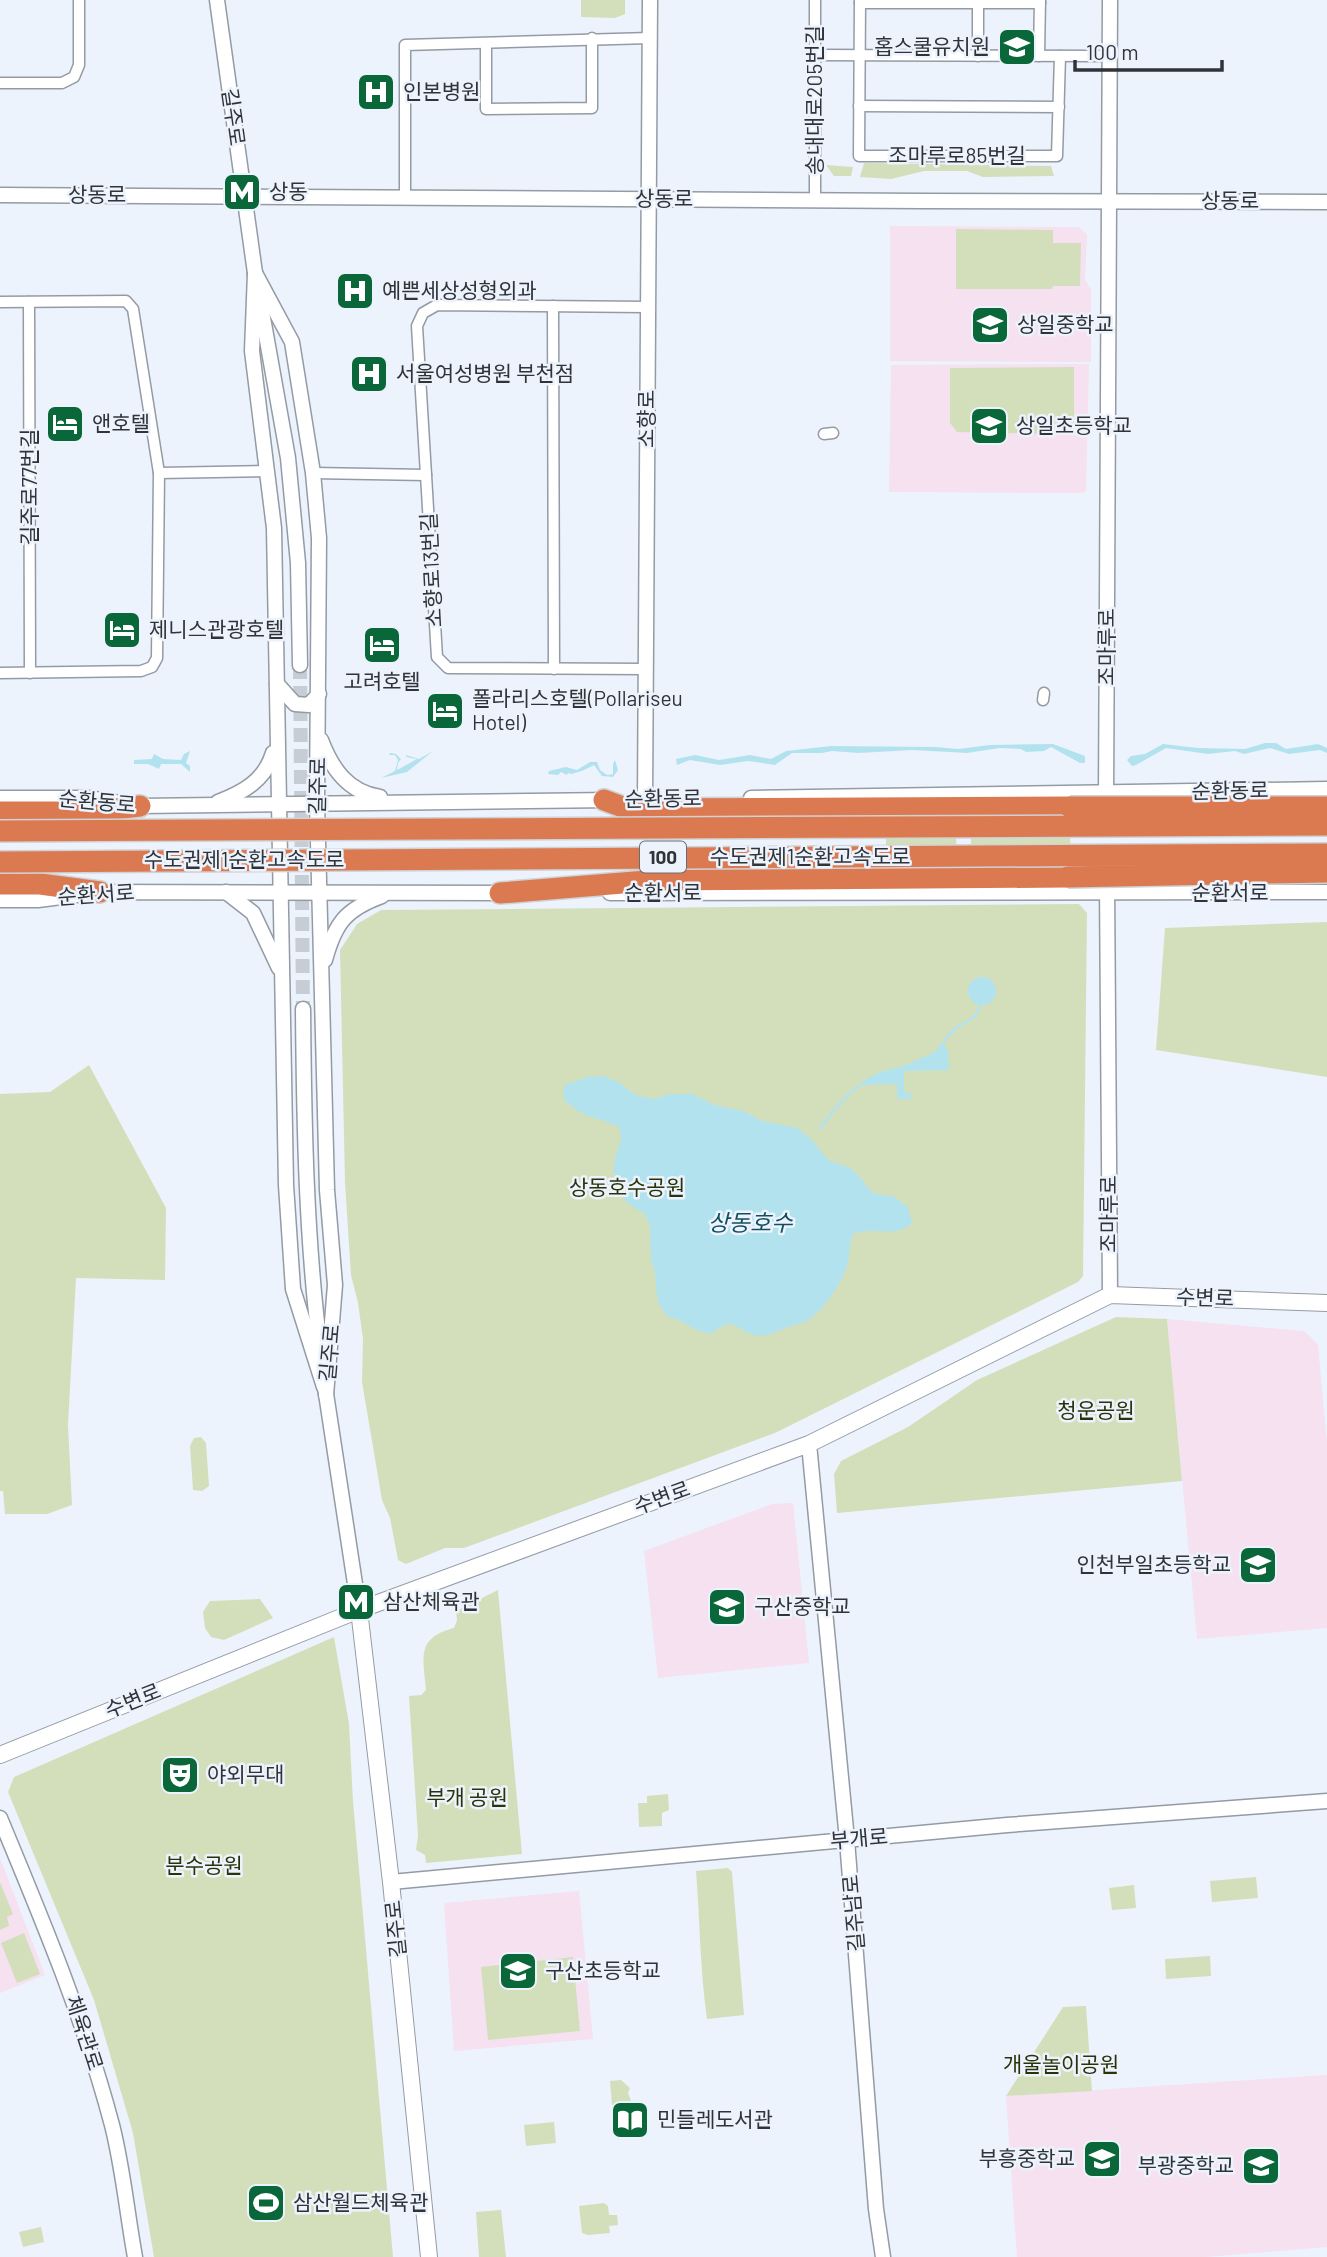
<svg xmlns="http://www.w3.org/2000/svg" width="1327" height="2257" font-family="Barlow,'Noto Sans KR',sans-serif">
<style>
.education{fill:#f6e1f0}
.green{fill:#d3dfbb}
.water{fill:#b3e2ef}
.lines{fill:none;stroke-linecap:round;stroke-linejoin:round}
.stream{stroke:#b3e2ef;stroke-width:2.5}
.tertiary-tunnel{stroke:#c6cdd5;stroke-width:14;stroke-dasharray:14 7;stroke-linecap:butt}
.minor-casing{stroke:#949ba4;stroke-width:13}
.tertiary-casing{stroke:#949ba4;stroke-width:17}
.secondary-casing{stroke:#949ba4;stroke-width:18}
.motorway-casing{stroke:#d1d2d3;stroke-width:24}
.minor{stroke:#fff;stroke-width:10}
.tertiary{stroke:#fff;stroke-width:14}
.secondary{stroke:#fff;stroke-width:16}
.motorway{stroke:#db7a50;stroke-width:21}
.motorway-bridge-casing{stroke:#d1d2d3;stroke-width:24;stroke-linecap:butt}
.motorway-bridge{stroke:#db7a50;stroke-width:21}
.labels{text-anchor:middle;stroke-width:5;stroke-linejoin:round;paint-order:stroke}
.shield{fill:#ecf3fd;stroke:#686d72;stroke-width:2}
.shield-label{font-size:19px;font-weight:bold;fill:#303337}
.poi-label{font-size:21px;fill:#303337;stroke:#ecf3fd;text-anchor:start}
.street-label{font-size:21px;fill:#303337;stroke:#ecf3fd}
.park-label{font-size:21px;fill:#293308;stroke:#ecf3fd}
.water-label{font-size:23px;font-style:italic;fill:#11505f;stroke:#ecf3fd}
</style>
<rect width="100%" height="100%" fill="#ecf3fd"/>
<g class="education">
<path d="M890,226l189,1 8,7 -2,46 6,9v73l-201,-1z"/>
<path d="M1089,364l-3,127 -4,2 -193,-1 2,-127z"/>
<path d="M1167,1319l137,12 14,13 9,100v184l-130,11z"/>
<path d="M793,1503l16,160 -151,15 -14,-127 128,-47z"/>
<path d="M0,1858l45,117 -45,18z"/>
<path d="M579,1891l14,148 -139,12 -10,-148z"/>
<path d="M1327,2075v172l-121,10h-189l-11,-161z"/>
</g>
<g class="green">
<path d="M581,0h44v14l-10,4 -34,-1z"/>
<path d="M864,163l187,3 3,10 -71,1 -16,-6h-43l-33,8 -31,-2z"/>
<path d="M826,165l27,2 -2,9h-17z"/>
<path d="M956,229l97,1v13h28l-1,43h-27l-1,3h-96z"/>
<path d="M1074,367v60l-12,1 -1,6 -104,-2 -7,-9v-55z"/>
<path d="M956,834l1,34 -71,1v-34z"/>
<path d="M1070,834l1,34 -100,1v-34z"/>
<path d="M1079,904l8,9 -4,363 -5,6 -303,151 -311,115h-19l-39,16 -8,-4 -8,-42 -8,-18 -20,-118 1,-43 -5,-36 -7,-28 -6,-92 -5,-233 17,-26 24,-14z"/>
<path d="M1327,922v155l-171,-27 9,-122z"/>
<path d="M89,1065l77,143 -1,72 -89,-2 -8,147 4,80 -25,9h-42l-2,-23h-3v-397l50,-2z"/>
<path d="M1116,1317l51,2 15,162 -345,32 -3,-39 7,-13 67,-34 69,-47z"/>
<path d="M201,1437l5,6 3,43 -7,5 -9,-1 -3,-44 4,-8z"/>
<path d="M498,1590l24,264 -96,9 -1,-8 -9,-5 2,-14 -9,-140 12,-1 5,-5c-3,-33 -10,-52 28,-62l3,-8 -1,-9z"/>
<path d="M260,1599l13,19 -49,22 -13,-3 -6,-9 -2,-16 7,-11z"/>
<path d="M334,1637l15,87 4,77 40,456h-239l-21,-124 -39,-133 -86,-208 6,-15z"/>
<path d="M668,1794l1,16 -7,3v13l-23,1 -1,-24h9v-7z"/>
<path d="M728,1868l4,4 12,143 -37,4c-7,-49 -7,-98 -11,-148z"/>
<path d="M1256,1877l2,21 -46,4 -2,-21z"/>
<path d="M0,1882l13,32 -6,3 2,9 -9,4z"/>
<path d="M1134,1885l2,23 -24,2 -3,-22z"/>
<path d="M24,1933l16,41 -23,9 -16,-40z"/>
<path d="M1210,1956l1,20 -45,3 -1,-20z"/>
<path d="M573,1957l7,74 -92,9 -7,-73z"/>
<path d="M1086,2006l6,85 -86,5 57,-89z"/>
<path d="M621,2080l9,8 -2,5 3,8 -19,4 -2,-24z"/>
<path d="M554,2122l2,21 -30,3 -2,-21z"/>
<path d="M604,2203l4,3 1,9h8l1,10 -9,1 1,7 -22,2 -6,-2 -3,-27z"/>
<path d="M501,2210l5,47h-27l-3,-45z"/>
<path d="M41,2227l3,15 -21,5 -4,-15z"/>
</g>
<g class="water">
<path d="M1265,743h11l10,6 32,-5 9,4v5l-7,-3 -31,4 -19,-6 -26,6 -9,-3 -27,3 -42,-6 -30,17 -4,1 -5,-6 4,-4 14,-2 18,-10 35,4 47,1z"/>
<path d="M1053,744l32,12v7h-5l-29,-16 -7,4 -18,1 -5,-3 -21,-1 -33,5 -54,-3 -55,3 -26,-2 -10,2h-30l-17,12 -27,-4 -28,4 -30,-5 -13,5 -1,-6 19,-4 24,5 31,-5 21,4 15,-8 45,-5 104,1 23,2 32,-4z"/>
<path d="M190,751l-4,12 4,3v6l-9,-8h-20l-2,5 -11,-5h-14v-4l18,-1 2,-5 9,5 18,1 3,-6z"/>
<path d="M433,751l-26,21 -26,6 14,-7 3,-11 -3,-5h-6l1,-2 6,1 5,5 -3,4 -1,7 20,-11 -11,-2v-2l13,4z"/>
<path d="M615,760l3,10 -5,7 -11,-1 -8,-11 -12,6 -11,3 -3,-1 -1,2 -6,-3 -3,3 -10,-1 1,-3 17,-4 11,3 13,-8h7l3,8 7,5 6,-1v-10z"/>
<circle cx="982" cy="991" r="14"/>
<path d="M943,1044l5,6 1,20 -45,1v21l7,1v6h-14v-15l-37,1c8,-5 15,-10 24,-13 23,-8 43,-9 59,-28z"/>
<path d="M603,1076l17,7 15,12 19,4 17,-5h21l22,11 29,6 19,10 36,7 15,13 15,19 22,8 14,13 4,8 8,5 17,2 15,11 4,16c-17,16 -39,3 -59,11 -4,11 -3,21 -6,32 -5,17 -25,47 -41,55 -7,4 -14,4 -21,7 -10,4 -19,10 -31,7 -24,-8 -17,-19 -44,-1 -17,-3 -26,-14 -43,-18l-8,-12 -3,-14 -1,-19 -4,-11 -1,-35 -6,-12c-22,-9 -34,-29 -29,-54 3,-15 9,-15 4,-32 -23,-11 -32,-7 -54,-26l-2,-10 2,-6 22,-8z"/>
</g>
<g class="lines">
<g class="stream">
<path d="M907,1066l29,-13 16,-22 23,-15 5,-10"/>
<path d="M820,1129c17,-26 40,-51 71,-59"/>
</g>
<path class="tertiary-tunnel" d="M300,665l3,344"/>
<defs>
<g id="minor">
<path d="M815,0v200"/>
<path d="M860,0l-1,156h198l3,-100"/>
<path d="M860,3h180"/>
<path d="M486,44v65l106,-1v-70"/>
<path d="M815,55l295,1"/>
<path d="M978,56v-56"/>
<path d="M1039,56l1,-56"/>
<path d="M0,83h62l12,-6 5,-12v-65"/>
<path d="M859,106l200,1"/>
<path d="M405,197v-152l245,-7"/>
<path d="M0,302l126,-1 7,8 26,164 -2,185 -5,9 -11,4 -141,2"/>
<path d="M29,302l1,371"/>
<path d="M553,306l1,363"/>
<path d="M824,434l9,-1"/>
<path d="M159,473l109,-2"/>
<path d="M313,473l113,2"/>
<path d="M645,669l-197,-1 -11,-11 -20,-331 6,-13 14,-8 211,2"/>
<path d="M1043,700l1,-7"/>
</g>
<g id="tertiary">
<path d="M217,0l38,273 33,185 10,105 2,102"/>
<path d="M0,195l923,6 404,1"/>
<path d="M255,273l37,69 21,131 6,65 -2,265 10,387 8,95 -9,110"/>
<path d="M255,273l-3,78 22,177 12,657 7,104 31,98"/>
<path d="M277,684l18,20 14,1 10,-11"/>
<path d="M321,740c11,29 27,52 59,57"/>
<path d="M0,798h88l52,8 472,-6"/>
<path d="M751,798l576,-9"/>
<path d="M645,800l5,-800"/>
<path d="M1106,800l4,-800"/>
<path d="M218,802c26,-10 47,-22 55,-49"/>
<path d="M1107,883l3,412"/>
<path d="M226,892l27,21 26,55"/>
<path d="M610,893l717,-1"/>
<path d="M0,900h38l62,-8 409,1"/>
<path d="M325,960c10,-37 21,-51 57,-64"/>
<path d="M303,1009c1,116 3,232 18,347"/>
<path d="M325,1387l34,223"/>
<path d="M809,1444l38,396 29,369 7,48"/>
<path d="M0,1818c42,101 84,201 112,307 11,43 15,88 23,132"/>
<path d="M391,1882l616,-57 320,-24"/>
</g>
<g id="secondary">
<path d="M359,1610l32,272 38,375"/>
<path d="M0,1755l359,-145 450,-166 301,-149 217,8"/>
</g>
<g id="motorway">
<path d="M604,800l24,9 442,-2"/>
<path d="M0,812h88l52,-6"/>
<path d="M0,884h40l60,8"/>
<path d="M500,893l159,-13 409,-3"/>
</g>
</defs>
<use href="#minor" class="minor-casing"/>
<use href="#tertiary" class="tertiary-casing"/>
<use href="#secondary" class="secondary-casing"/>
<use href="#motorway" class="motorway-casing"/>
<use href="#minor" class="minor"/>
<use href="#tertiary" class="tertiary"/>
<use href="#secondary" class="secondary"/>
<use href="#motorway" class="motorway"/>
<defs>
<g id="motorway-bridge">
<path d="M1070,807h257"/>
<path d="M0,831l1327,-6"/>
<path d="M0,862l1327,-8"/>
<path d="M1068,877l259,-5"/>
</g>
</defs>
<use href="#motorway-bridge" class="motorway-bridge-casing"/>
<use href="#motorway-bridge" class="motorway-bridge"/>
</g>
<defs>
<symbol id="school-square" viewBox="-11 -11 22 22"><rect x="-9" y="-9" width="18" height="18" rx="4" fill="#0a673a" stroke="#ecf3fd"/><path d="M0-5L7-2L0 1L-7-2ZM-4 1L0 2.5L4 1V4Q0 6-4 4Z" fill="#fff"/></symbol>
<symbol id="hospital-square" viewBox="-11 -11 22 22"><rect x="-9" y="-9" width="18" height="18" rx="4" fill="#0a673a" stroke="#ecf3fd"/><path d="M-5-5h3v3.5h4V-5h3V5h-3V1.5h-4V5h-3Z" fill="#fff"/></symbol>
<symbol id="metro-square" viewBox="-11 -11 22 22"><rect x="-9" y="-9" width="18" height="18" rx="4" fill="#0a673a" stroke="#ecf3fd"/><path d="M-5.5 5V-5H-3L0 0L3-5H5.5V5H3V-.5L0 4L-3-.5V5Z" fill="#fff"/></symbol>
<symbol id="hotel-square" viewBox="-11 -11 22 22"><rect x="-9" y="-9" width="18" height="18" rx="4" fill="#0a673a" stroke="#ecf3fd"/><path d="M-6-4.5h1.5V1H6V5H4.5V3h-9V5H-6ZM-4 0a1.8 1.8 0 1 1 3.6 0ZM.5 0V-2.5h3Q6-2.5 6 0Z" fill="#fff"/></symbol>
<symbol id="theatre-square" viewBox="-11 -11 22 22"><rect x="-9" y="-9" width="18" height="18" rx="4" fill="#0a673a" stroke="#ecf3fd"/><path d="M-5-5.5Q0-4 5-5.5V0Q5 5 0 6Q-5 5-5 0ZM-3.3-2.5H-1v1.5H-3.3ZM1-2.5H3.3v1.5H1ZM-2.8 1Q0 5.5 2.8 1Z" fill="#fff"/></symbol>
<symbol id="library-square" viewBox="-11 -11 22 22"><rect x="-9" y="-9" width="18" height="18" rx="4" fill="#0a673a" stroke="#ecf3fd"/><path d="M-6-4Q-3-5.5-.7-3.5V5Q-3 3-6 4ZM6-4Q3-5.5 .7-3.5V5Q3 3 6 4Z" fill="#fff"/></symbol>
<symbol id="stadium-square" viewBox="-11 -11 22 22"><rect x="-9" y="-9" width="18" height="18" rx="4" fill="#0a673a" stroke="#ecf3fd"/><path d="M0-5a6.5 5 0 1 0 0 10a6.5 5 0 1 0 0-10ZM-3.5-1.8h7v3.6h-7Z" fill="#fff"/></symbol>
</defs>
<g fill-rule="evenodd">
<use href="#school-square" x="995" y="25" width="44" height="44"/>
<use href="#hospital-square" x="354" y="70" width="44" height="44"/>
<use href="#metro-square" x="220" y="170" width="44" height="44"/>
<use href="#hospital-square" x="333" y="269" width="44" height="44"/>
<use href="#school-square" x="968" y="303" width="44" height="44"/>
<use href="#hospital-square" x="347" y="352" width="44" height="44"/>
<use href="#hotel-square" x="43" y="402" width="44" height="44"/>
<use href="#school-square" x="967" y="404" width="44" height="44"/>
<use href="#hotel-square" x="100" y="608" width="44" height="44"/>
<use href="#hotel-square" x="360" y="623" width="44" height="44"/>
<use href="#hotel-square" x="423" y="689" width="44" height="44"/>
<use href="#school-square" x="1236" y="1543" width="44" height="44"/>
<use href="#metro-square" x="334" y="1580" width="44" height="44"/>
<use href="#school-square" x="705" y="1585" width="44" height="44"/>
<use href="#theatre-square" x="158" y="1753" width="44" height="44"/>
<use href="#school-square" x="496" y="1949" width="44" height="44"/>
<use href="#library-square" x="608" y="2098" width="44" height="44"/>
<use href="#school-square" x="1080" y="2137" width="44" height="44"/>
<use href="#school-square" x="1239" y="2144" width="44" height="44"/>
<use href="#stadium-square" x="244" y="2181" width="44" height="44"/>
</g>
<g class="labels">
<rect class="shield" x="640" y="841.5" width="46" height="31" rx="5"/>
<g class="shield-label">
<text x="663" y="864">100</text>
</g>
<g class="poi-label">
<text x="990" y="54" text-anchor="end">홉스쿨유치원</text>
<text x="403" y="99">인본병원</text>
<text x="269" y="199">상동</text>
<text x="382" y="298">예쁜세상성형외과</text>
<text x="1017" y="332">상일중학교</text>
<text x="396" y="381">서울여성병원 부천점</text>
<text x="92" y="431">앤호텔</text>
<text x="1016" y="433">상일초등학교</text>
<text x="149" y="637">제니스관광호텔</text>
<text x="382" y="689" text-anchor="middle">고려호텔</text>
<text x="472" y="706">폴라리스호텔(Pollariseu<tspan x="472" dy="24">Hotel)</tspan></text>
<text x="1231" y="1572" text-anchor="end">인천부일초등학교</text>
<text x="383" y="1609">삼산체육관</text>
<text x="754" y="1614">구산중학교</text>
<text x="207" y="1782">야외무대</text>
<text x="545" y="1978">구산초등학교</text>
<text x="657" y="2127">민들레도서관</text>
<text x="1075" y="2166" text-anchor="end">부흥중학교</text>
<text x="1234" y="2173" text-anchor="end">부광중학교</text>
<text x="293" y="2210">삼산월드체육관</text>
</g>
<g class="street-label">
<text transform="translate(815 100) rotate(-90)" y="7">송내대로205번길</text>
<text transform="translate(233 117) rotate(82)" y="7">길주로</text>
<text x="957" y="163">조마루로85번길</text>
<text x="97" y="202">상동로</text>
<text x="664" y="206">상동로</text>
<text x="1230" y="208">상동로</text>
<text transform="translate(647 419) rotate(-90)" y="7">소향로</text>
<text transform="translate(30 487) rotate(-90)" y="7">길주로77번길</text>
<text transform="translate(432 570) rotate(-93)" y="7">소향로13번길</text>
<text transform="translate(1107 647) rotate(-90)" y="7">조마루로</text>
<text transform="translate(318 786) rotate(-89)" y="7">길주로</text>
<text transform="translate(1230 791) rotate(-1)" y="7">순환동로</text>
<text transform="translate(663 799) rotate(-1)" y="7">순환동로</text>
<text transform="translate(97 802) rotate(5)" y="7">순환동로</text>
<text x="810" y="864">수도권제1순환고속도로</text>
<text x="244" y="867">수도권제1순환고속도로</text>
<text x="663" y="900">순환서로</text>
<text x="1230" y="900">순환서로</text>
<text transform="translate(96 895) rotate(-4)" y="7">순환서로</text>
<text transform="translate(1109 1214) rotate(-90)" y="7">조마루로</text>
<text transform="translate(1205 1298) rotate(2)" y="7">수변로</text>
<text transform="translate(330 1353) rotate(-85)" y="7">길주로</text>
<text transform="translate(662 1498) rotate(-20)" y="7">수변로</text>
<text transform="translate(133 1701) rotate(-22)" y="7">수변로</text>
<text transform="translate(859 1839) rotate(-5)" y="7">부개로</text>
<text transform="translate(854 1913) rotate(-95)" y="7">길주남로</text>
<text transform="translate(396 1929) rotate(-96)" y="7">길주로</text>
<text transform="translate(84 2033) rotate(72)" y="7">체육관로</text>
</g>
<g class="park-label">
<text x="627" y="1195">상동호수공원</text>
<text x="1096" y="1418">청운공원</text>
<text x="467" y="1805">부개 공원</text>
<text x="204" y="1873">분수공원</text>
<text x="1061" y="2072">개울놀이공원</text>
</g>
<g class="water-label">
<text x="750" y="1231">상동호수</text>
</g>
</g>
<path d="M1075 60v10h147v-10" fill="none" stroke="#303337" stroke-width="3.5"/>
<text x="1086" y="60" font-size="21" fill="#303337" stroke="#ecf3fd" stroke-width="5" paint-order="stroke">100 m</text>
</svg>
